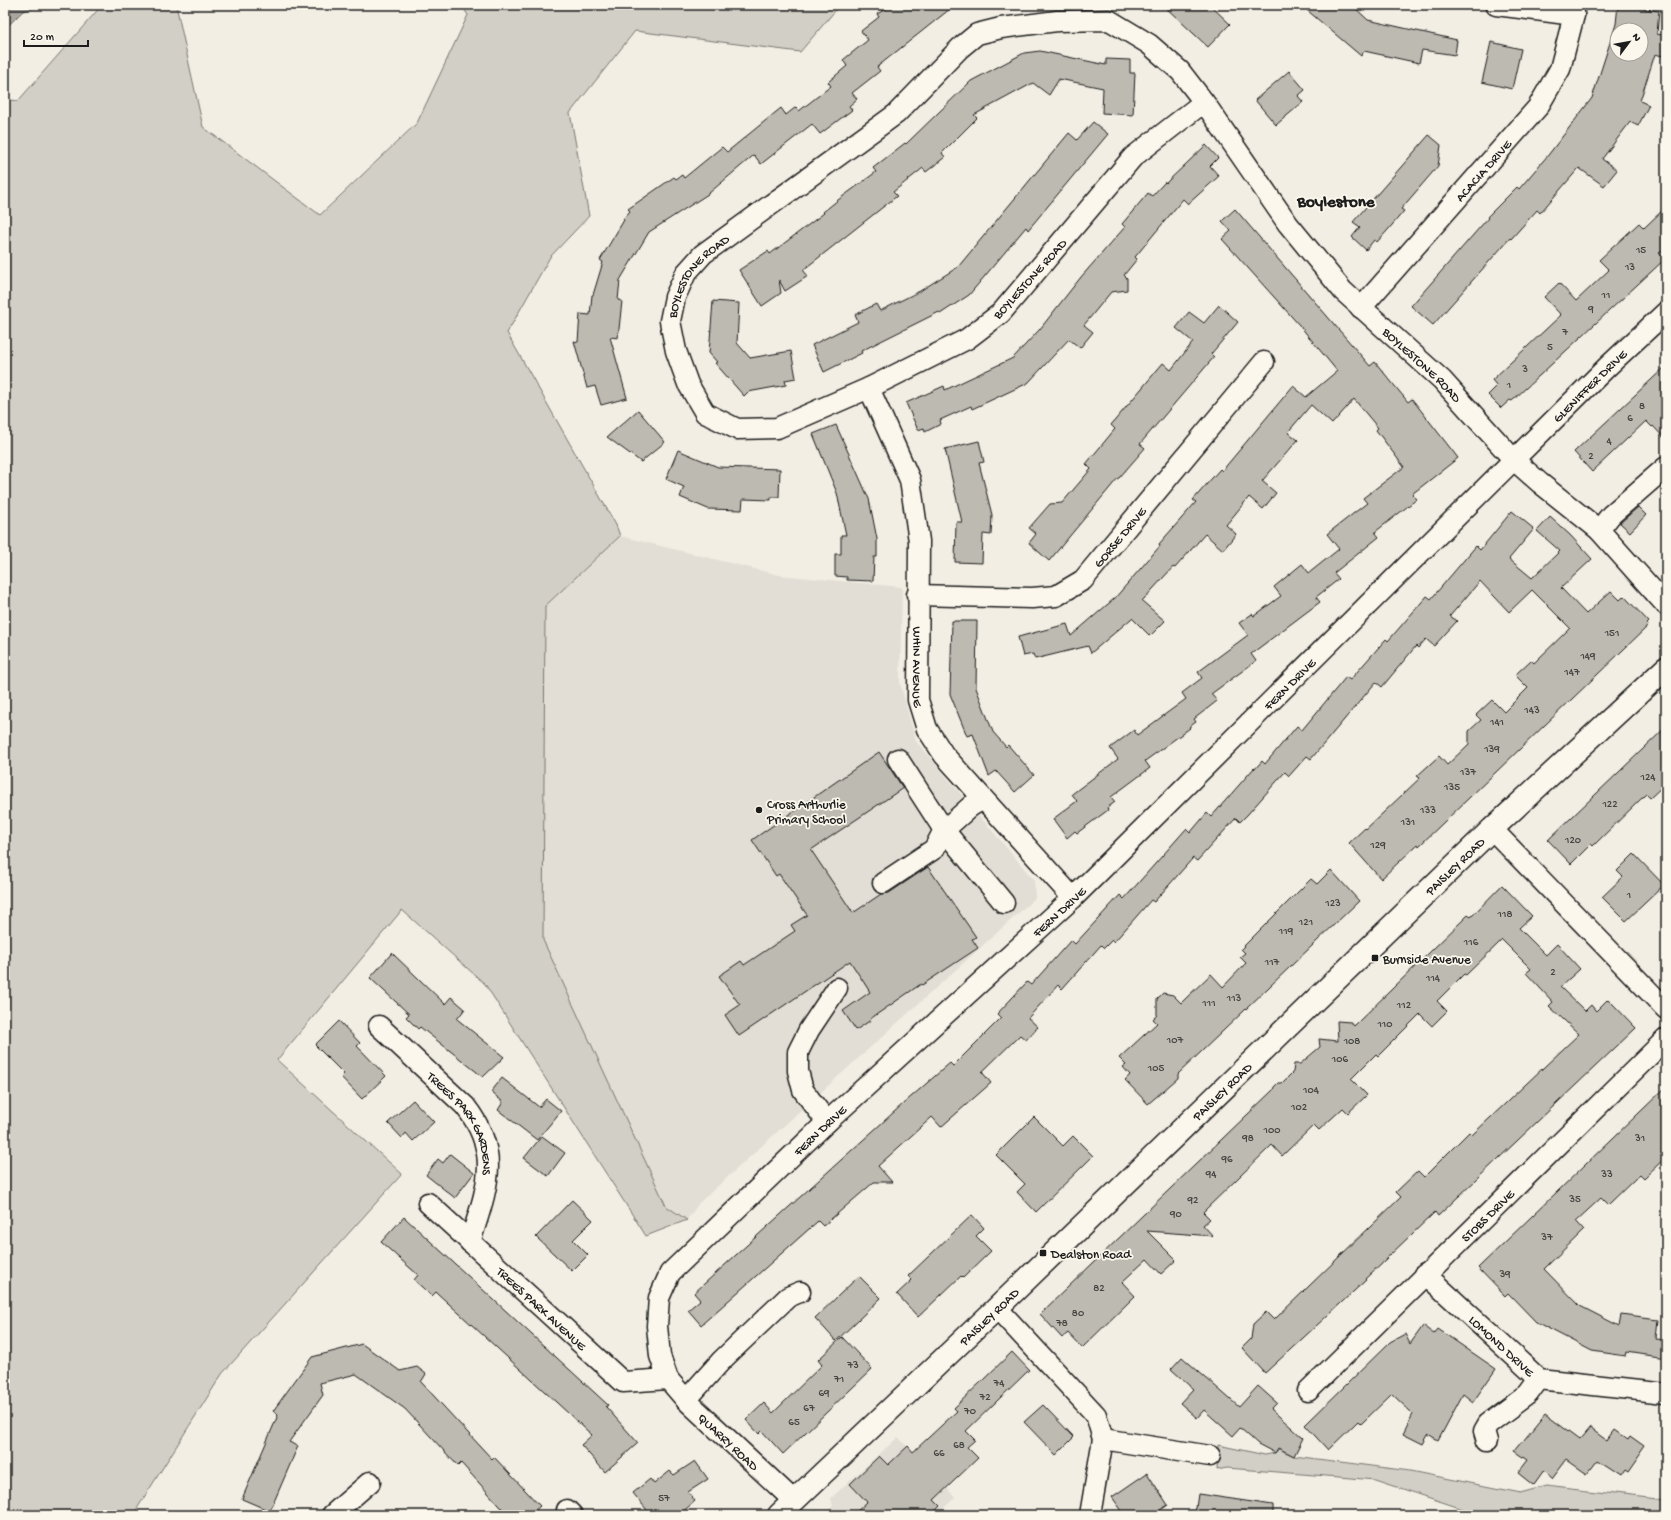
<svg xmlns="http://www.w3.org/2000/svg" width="1671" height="1520" font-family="'Gochi Hand',sans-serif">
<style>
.built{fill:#e2ded5}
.green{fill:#d2cfc6;stroke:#777671}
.water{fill:#a9a6a0;stroke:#716f6b}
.building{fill:#bdbab1;stroke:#1c1c1c;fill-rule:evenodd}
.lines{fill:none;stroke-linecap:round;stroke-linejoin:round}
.minor-casing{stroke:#1c1c1c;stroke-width:23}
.major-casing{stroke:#1c1c1c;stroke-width:25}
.minor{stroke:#fbf7ec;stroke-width:20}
.major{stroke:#fbf7ec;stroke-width:22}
.poi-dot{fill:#1c1c1c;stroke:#fbf7ec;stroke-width:1.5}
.labels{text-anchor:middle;stroke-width:3.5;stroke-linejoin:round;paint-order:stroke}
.number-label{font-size:11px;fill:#444441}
.street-label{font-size:13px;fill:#1c1c1c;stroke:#fbf7ec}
.poi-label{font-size:13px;fill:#1c1c1c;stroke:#fbf7ec;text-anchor:start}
.district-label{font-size:17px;font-weight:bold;fill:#1c1c1c;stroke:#fbf7ec}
</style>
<rect width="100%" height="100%" fill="#f2eee4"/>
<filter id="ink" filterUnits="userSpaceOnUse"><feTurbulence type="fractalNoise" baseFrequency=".025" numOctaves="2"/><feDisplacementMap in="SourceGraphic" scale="8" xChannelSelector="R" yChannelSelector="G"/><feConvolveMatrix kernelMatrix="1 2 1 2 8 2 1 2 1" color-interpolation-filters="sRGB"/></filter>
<g filter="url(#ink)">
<g class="built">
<path d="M620,536l159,39 123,12 -2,96 16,58 118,139 1,18 -336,305 -12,17 -21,-13 -123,-267 2,-334z"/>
<path d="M898,1437l49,51 8,10 -19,17h-113l10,-9 -2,-8z"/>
</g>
<g class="green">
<path d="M102,5h74l27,122 117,88 97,-92 51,-108 -7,-10h379l-40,47 -165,-21 -65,82 19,103 -39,41 -43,76 109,192 4,11 -75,70 -2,334 123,266 21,14 -41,16 -161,-252 -83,-74 -125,150 125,114 -180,200 -89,141h-128v-1416l13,2z"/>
<path d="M1218,1445l47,10 10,-2 4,-4 15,7 116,15 110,22 26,-7 120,14v15h-185l-105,-35 -149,-12 -10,2z"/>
</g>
<path class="water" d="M5,5h34l1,1 -17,5 -18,18z"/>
<g class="building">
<path d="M893,5h62l-78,62 3,4 -28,22 5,6 -8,7 3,4 -32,24 -8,-10 -51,40 -7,-9 -46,39 -59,38 -29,48 -2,20 4,1 -4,37 -8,-1 17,61 -26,7 -6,-19 -8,2 -13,-47 4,1 2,-28 10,1 2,-20h1l10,-33 -3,-2 24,-40 -1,-1 7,-8 -2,-2 46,-32 2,2 6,-4 2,3 38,-31 5,5 54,-44 5,7 10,-8 3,4 32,-25 -3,-4 19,-16 -4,-6 25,-20 -7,-9 18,-14 -2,-3z"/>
<path d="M1163,5h47l20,19 -22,23z"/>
<path d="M1301,5h51l16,15 89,20 -2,15 -33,-5 -3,13 -55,-12 -3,5z"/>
<path d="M1618,5h28l-1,4 14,2 -2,23 9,2v21l-11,-3 -15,47 9,4 -11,21 -8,-4 -28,37 15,11 -13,16 -25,-18 -39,45 -3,-3 -26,29 -1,-1 -77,87 -22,-19 77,-88 -1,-1 30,-30 2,2 30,-35 43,-56 24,-74zM1617,30h24v24h-24z"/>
<path d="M1491,42l30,7 -9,40 -30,-7z"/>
<path d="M1040,51l66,14v-6l24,1v13h5l-2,42 -31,-2 1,-25 -44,-9 -10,16 -16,-12 -59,32 3,3 -35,35 3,4 -19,15 -3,-4 -30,24 4,4 -94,74 5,6 -23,15 -6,-11 2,13 -19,13 -23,-36 29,-19 2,3 54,-41 -1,-1 15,-12 38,-28 -3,-4 32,-25 1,1 65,-63 53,-28z"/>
<path d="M1289,71l16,19 -7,6 5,6 -27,23 -21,-25z"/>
<path d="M1093,122l15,12 -80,96 -2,-3 -57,68 -29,19 -1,-2 -78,39 1,2 -38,19 -12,-27 46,-23 -3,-7 21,-11 4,7 40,-20 38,-24 111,-134 8,7z"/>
<path d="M1429,135l12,10 -3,21 -37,43 3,2 -17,20 -10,11 -3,-2 -8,10 -14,-13 8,-10 -7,-5z"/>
<path d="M1206,145l12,13 -8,8 9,10 -31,28 -5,-5 -48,58 2,2 -13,16 3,3v12l-16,2 -27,33 9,7 -13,16 -11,-9 -41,44 -56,26 -1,-3 -31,14 1,4 -16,8 -1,-4 -6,2 -12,-27 38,-17 1,4 68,-32 27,-29 41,-52 44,-50 -3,-3 26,-31 4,3 13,-14 1,1z"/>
<path d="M1666,207v40l-7,6 6,6 -153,142 -2,-1 -9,8 -13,-13 9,-9 -5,-6 69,-65 -17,-18 15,-14 17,18 33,-31 -10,-10 40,-37 5,5z"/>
<path d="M1235,209l135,157 5,-4 33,40 4,-3 46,59 -46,36 5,5 -42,33 4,5 -45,36 5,6 -23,18 4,5 -69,52 5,7 -45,33 6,7 -23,18 2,3 -7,5 1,1 -45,33 5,7 -39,29 4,5 -8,6 1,2 -31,23 -2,-2 -8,7 -14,-19 24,-18 -5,-7 46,-35 -8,-11 24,-18 3,5 49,-36 -4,-6 20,-15 -4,-6 50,-37 -9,-12 13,-9 2,2 27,-20 -7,-9 28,-23 7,9 30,-24 -12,-15 40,-31 -4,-5 41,-31 -28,-37 2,-2 -24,-29 -22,25 -21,-19 -23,27 10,8 -36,41 14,12 -13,16 -14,-12 -23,28 10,9 -13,16 -18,-16 -30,34 -2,-1 -31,34 23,20 -15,15 -18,-18 -41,35 -3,-7 -53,13 -2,-5 -10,2 -5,-19 49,-13 4,12 44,-38 45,-52 -1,-2 37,-42 -3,-2 27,-31 2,2 71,-85 13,11 31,-26 -37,-45 -78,-87 9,-8 -9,-10z"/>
<path d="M713,301l26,2 -2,40 13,15 41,-7 5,27 -11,2 1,5 -38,7 -4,4 -29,-33 2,-1 -8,-9z"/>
<path d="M1219,305l19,17 -27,32 3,3 -74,87 5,4 -26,30h-1l-69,83 -20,-18 7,-9 -7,-6 21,-24 12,-1 29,-34 -5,-5 29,-35 -4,-4 52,-62 8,7 22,-28 -17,-14 13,-16 15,11z"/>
<path d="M1666,366v74l-13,-14 -1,1 -6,-6 -54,51 -18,-20z"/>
<path d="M638,410l27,32 -24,20 -34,-25z"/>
<path d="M836,425l33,74 8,40v18h-3l-1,24 -26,-1v-3l-12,-1v-22h6v-19h5l-9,-42 -24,-59z"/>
<path d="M979,441l5,21 -5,1 13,52 -1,20 -8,-1 -1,29 -27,-1 1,-40h6l-17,-73z"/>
<path d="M678,450l40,17 62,2 -1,28h-8v3l-28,-1 -1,11 -34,-1 -28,-12 4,-10 -18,-8z"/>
<path d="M1638,507l8,8 -16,17 -10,-9z"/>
<path d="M1512,511l22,18 -25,30 23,19 28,-27 -23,-20 13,-14 20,18 22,24 -31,29 25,26 25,-23 9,9 4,-4 25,26 -2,2 1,2 -229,220 -1,-2 -37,35 -32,-36 16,-15 1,1 54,-51 -3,-2 22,-20 8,9 22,-21v-13l12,-11 -5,-5 16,-15 12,12 24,-24 -13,-13 16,-15 3,3 36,-35 -38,-38 -23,22 -29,-31 -30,35 7,5 -23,25 -8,-7 -8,9 -2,-2 -34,41 -6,-5 -65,77 -4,-3 -18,20 -4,-4 -38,43 -7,7 -4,-4 -39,43 -4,-3 -39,44 -3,-2 -37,42 -2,-2 -8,8 -3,-3 -39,44 -4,-4 -30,33 10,9 -12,13 -6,-5 -38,37 9,11 -50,44 -9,-10 -54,49 14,16h-18l-51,44 -5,-5 -117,104 -13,-15 12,-10 -6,-7 210,-190 46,-40 3,3 48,-48 -4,-4 30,-32 4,3 40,-45 4,4 45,-49 4,4 62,-70 4,4 17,-20 4,4 43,-49 1,1 7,-8 3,3 32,-38 5,4 44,-53 4,3 36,-41 2,2 39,-45 4,3 45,-53 4,4z"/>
<path d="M952,621h25l-1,67 17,44 13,15 2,-2 26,30 -19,17 -19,-21 -7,5 -16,-42 -6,2 -17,-42z"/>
<path d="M1666,727v56l-16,15 -4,-4 -53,52 -2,-2 -20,20 -23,-24z"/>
<path d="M879,752l24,36 -92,62 42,63 28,-19 8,-1 39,-26 48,70 -4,2 6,9 -56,37 -1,-1 -51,35 1,1 -15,10 -13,-19 27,-19 -20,-31 -111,75 -14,-21 15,-10 -21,-29 22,-15 3,4 51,-34 -4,-6 16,-10 -28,-41 -3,2 -24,-36z"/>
<path d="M1634,854l30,31 -38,36 -24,-24 21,-20 -6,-6z"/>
<path d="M1331,870l28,31 -181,173v4l-30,26 -23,-24 5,-5 -7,-8 3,-2 -7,-7 38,-35 -4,-4 4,-4v-16l6,-6 10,2 8,8 30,-29 12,13 23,-24 -6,-6 5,-4 -4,-4 70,-70 6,5z"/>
<path d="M1502,885l30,31 -13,12 27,27 11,-11 23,25 -20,18 25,24 6,-6 5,6 12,-12 28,29 -198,188 -3,-4 -70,67 1,1 -101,93 -23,-25 9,-9 2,-15 13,-12 8,8 127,-123 -5,-5 22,-21 6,6 45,-45 3,3 107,-101 -30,-28 4,-4 -27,-29 5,-4 -29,-29 -36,35 -2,-1 -27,27 10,10 -15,15 -12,-12 -42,42 -2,-2 -25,25 16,16 -19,18 -5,-5 -24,22 -5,-5 -32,31 -10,-11 -69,67 7,7 -7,6 10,11 -66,-5 29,29 -15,14 -14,-15 -25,23 13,14 -53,52 -14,-15 -6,5 -22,-24 233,-224 1,-3 4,-4h4l11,-11 1,-8h6l20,-17 -1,-8 19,2 -1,-20 14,1 3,4 114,-111 3,2z"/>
<path d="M392,953l53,51 6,-7 14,12 -8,10 47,38 -21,20 -63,-50 -2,2 -12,-12 3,-3 -39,-36z"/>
<path d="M339,1021l21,22 -3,3 29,30 -24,23 -21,-22 3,-3 -29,-29z"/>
<path d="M502,1078l37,29 7,-8 15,12 -24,29 -39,-30 5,-8 -12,-10z"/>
<path d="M1666,1087v70l-22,21 -4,-4 -32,31 -7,-7 -25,23 8,9 -40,39 36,37 39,20 2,-12 37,5 -2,19 10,1v19l-39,-6 -1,4 -34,-5 -56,-29 -28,-29 -3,3 -27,-28z"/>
<path d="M413,1100l21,22 -21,19 -7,-8 -4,5 -14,-15z"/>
<path d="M1034,1117l29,29 10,-10 20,20 -57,56 -19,-20 8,-8 -29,-29z"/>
<path d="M542,1136l23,17 -17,23 -24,-18z"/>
<path d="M450,1154l24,19 -19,25 -29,-23 12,-16 5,4z"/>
<path d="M572,1200l21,20 -20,20 15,15 -16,16 -36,-34z"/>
<path d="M972,1215l12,13 -8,8 15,15 -28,27 -2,-2 -43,41 -21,-23 15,-14 -4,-4z"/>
<path d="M404,1217l204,188 -2,2 32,36 -33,29 -24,-27 11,-10 -156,-143 -4,4 -18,-16 4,-5 -37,-33z"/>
<path d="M859,1276l22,22 -45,43 -21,-23z"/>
<path d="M1423,1326l11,8 4,-5 58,40 -23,33 -10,-8 -25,47 -10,-6 -5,9 -20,-10 10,-20 -21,-20 -31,30 -3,-3 -30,29 -23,-25 85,-83 15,-8 5,10z"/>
<path d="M842,1337l30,32 -89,85 -21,-23 -3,3 -13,-14 18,-17 9,10 49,-48 -4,-5z"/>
<path d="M362,1344l38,27 17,-4 9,7 -5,8 71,77 2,-2 46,49 -10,9h-22l-47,-52 -3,3 -53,-57 -49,-35 -36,9 3,12 -34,47 9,4 -28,65 -28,-12 36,-84 -5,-4 39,-54z"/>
<path d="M1012,1352l17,18 -63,61 9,9 -8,7 11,11 -44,42 6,6 -9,9h-78l14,-13 -17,-18 29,-28 9,9 20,-19 5,6 44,-41 -3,-3z"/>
<path d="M1182,1357l57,50 19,-21 19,17 -6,6 32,29 -9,18 -16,-8 -3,5 -17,-9 -18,-16 -7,8 -29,-26 -7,8 -17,-15 13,-14 -22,-20z"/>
<path d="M1043,1405l31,32 -18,18 -32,-33z"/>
<path d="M1545,1414l35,26 10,-12 16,12 8,-11 14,10 2,-3 14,10 -18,26 -3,-2 -4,6 -23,-15 -9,12 -20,-14 -15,20 -9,-8 -10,14 -15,-12 10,-13 -13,-9z"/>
<path d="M695,1461l13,18 -20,13 7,9 -16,14h-28l-18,-22 17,-14 4,5 16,-13 4,4z"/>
<path d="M1147,1473l21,32 -15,10h-28l-13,-18z"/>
<path d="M1198,1494l75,11v10h-78z"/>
</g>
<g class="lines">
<defs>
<g id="minor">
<path d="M1496,5l78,10"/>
<path id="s1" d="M1204,102l-71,55 -132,156 -34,26 -98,49 -92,40 -40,1 -32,-16 -17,-29 -12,-33 -6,-30 5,-24 11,-24 17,-19 193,-140 64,-66 17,-14 24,-6 56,-7 52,-1 40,24 31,27 24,31 84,122 55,67 99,89 72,80 26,23 59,47 67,75"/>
<path id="s2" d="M1361,308l177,-201 22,-38 14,-54v-10"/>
<path id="s3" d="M869,388l41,92 9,61 -1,159 9,29 17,26 129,143"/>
<path d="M1599,530l12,-15 55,-48"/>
<path id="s4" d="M917,595l115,3 24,-2 27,-16 181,-218"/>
<path d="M898,759l46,71 60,73"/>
<path d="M1492,829l174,180"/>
<path d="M883,883l51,-34 10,-19 27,-24 12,-7"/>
<path id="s5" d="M379,1026l86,80c38,48 21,84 5,136"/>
<path d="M827,1122l-24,-32 -5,-19v-19l11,-22 28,-42"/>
<path id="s6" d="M428,1203l195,179 45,-3"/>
<path id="s7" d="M1425,1274l114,105 127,14"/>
<path d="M997,1308l99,107 7,24 -13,76"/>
<path id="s8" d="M1308,1391l358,-352"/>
<path d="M686,1400l36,-40 66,-63 12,-5"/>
<path d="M1103,1439l107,17"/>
<path d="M1487,1441l-3,-10 4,-7 40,-30 11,-15"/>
<path id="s9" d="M793,1500l-107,-100 -18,-21 -8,-23 -3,-30 2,-28 11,-25 157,-151 246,-224 534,-531 59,-55"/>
<path d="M567,1510l5,5"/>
<path d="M332,1515l38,-33"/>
</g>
<g id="major">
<path id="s10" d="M779,1515l218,-207 495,-479 174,-161"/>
</g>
</defs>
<use href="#minor" class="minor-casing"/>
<use href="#major" class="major-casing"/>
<use href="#minor" class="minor"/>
<use href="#major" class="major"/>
</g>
</g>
<g class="poi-dot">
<circle cx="759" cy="810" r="4"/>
<rect x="1371" y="954" width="8" height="8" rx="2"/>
<rect x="1039" y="1249" width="8" height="8" rx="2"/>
</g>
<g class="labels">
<g class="number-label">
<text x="1641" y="253">15</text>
<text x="1630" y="270">13</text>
<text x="1606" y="298">11</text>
<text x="1591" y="312">9</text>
<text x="1565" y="335">7</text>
<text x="1550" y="350">5</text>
<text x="1525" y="372">3</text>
<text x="1509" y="388">1</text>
<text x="1642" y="409">8</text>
<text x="1630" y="421">6</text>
<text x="1609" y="444">4</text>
<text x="1591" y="459">2</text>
<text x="1612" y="636">151</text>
<text x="1588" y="659">149</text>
<text x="1572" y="675">147</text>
<text x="1532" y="713">143</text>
<text x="1497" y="725">141</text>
<text x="1492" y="752">139</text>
<text x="1468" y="775">137</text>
<text x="1648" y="780">124</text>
<text x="1452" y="790">135</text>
<text x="1610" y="807">122</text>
<text x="1428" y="813">133</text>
<text x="1408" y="825">131</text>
<text x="1573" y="843">120</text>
<text x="1378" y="848">129</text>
<text x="1629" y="898">1</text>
<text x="1333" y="906">123</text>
<text x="1505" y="917">118</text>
<text x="1306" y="925">121</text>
<text x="1286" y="934">119</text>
<text x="1471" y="945">116</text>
<text x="1272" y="965">117</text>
<text x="1553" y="975">2</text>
<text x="1433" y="981">114</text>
<text x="1234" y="1001">113</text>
<text x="1209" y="1006">111</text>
<text x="1404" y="1008">112</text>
<text x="1385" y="1027">110</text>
<text x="1175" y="1043">107</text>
<text x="1352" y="1044">108</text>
<text x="1340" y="1062">106</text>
<text x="1156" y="1071">105</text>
<text x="1311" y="1093">104</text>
<text x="1299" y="1110">102</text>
<text x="1272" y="1133">100</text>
<text x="1248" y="1141">98</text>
<text x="1640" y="1141">31</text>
<text x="1227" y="1162">96</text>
<text x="1211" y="1177">94</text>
<text x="1607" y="1177">33</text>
<text x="1575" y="1202">35</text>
<text x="1193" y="1203">92</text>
<text x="1176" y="1217">90</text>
<text x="1547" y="1240">37</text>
<text x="1505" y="1277">39</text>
<text x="1099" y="1291">82</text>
<text x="1078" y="1316">80</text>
<text x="1062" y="1326">78</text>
<text x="853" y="1368">73</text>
<text x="839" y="1382">71</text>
<text x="999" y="1386">74</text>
<text x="824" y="1396">69</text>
<text x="985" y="1400">72</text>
<text x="809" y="1411">67</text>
<text x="970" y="1414">70</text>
<text x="794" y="1425">65</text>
<text x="959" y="1448">68</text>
<text x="939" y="1456">66</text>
<text x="664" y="1501">57</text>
</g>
<g class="street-label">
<text dy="5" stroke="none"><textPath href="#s2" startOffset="184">ACACIA DRIVE</textPath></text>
<text dy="5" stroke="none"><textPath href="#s1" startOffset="777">BOYLESTONE ROAD</textPath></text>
<text transform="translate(1029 278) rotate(-48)" y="5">BOYLESTONE ROAD</text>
<text dy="5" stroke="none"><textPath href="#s1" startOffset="1754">BOYLESTONE ROAD</textPath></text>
<text dy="5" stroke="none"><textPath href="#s9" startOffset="1562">GLENIFFER DRIVE</textPath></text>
<text dy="5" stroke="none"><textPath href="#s4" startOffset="227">GORSE DRIVE</textPath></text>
<text dy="5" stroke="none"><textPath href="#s3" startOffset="288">WHIN AVENUE</textPath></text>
<text dy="5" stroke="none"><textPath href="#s9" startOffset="1139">FERN DRIVE</textPath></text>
<text dy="5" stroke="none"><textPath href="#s10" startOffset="937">PAISLEY ROAD</textPath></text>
<text dy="5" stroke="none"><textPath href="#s9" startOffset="815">FERN DRIVE</textPath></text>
<text dy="5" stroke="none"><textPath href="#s10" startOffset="613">PAISLEY ROAD</textPath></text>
<text dy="5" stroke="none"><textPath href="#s5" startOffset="131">TREES PARK GARDENS</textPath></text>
<text dy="5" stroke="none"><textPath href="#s9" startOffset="491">FERN DRIVE</textPath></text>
<text dy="5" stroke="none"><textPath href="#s8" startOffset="251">STOBS DRIVE</textPath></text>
<text dy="5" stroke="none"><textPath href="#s6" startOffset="155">TREES PARK AVENUE</textPath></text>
<text dy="5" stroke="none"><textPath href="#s10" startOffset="289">PAISLEY ROAD</textPath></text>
<text dy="5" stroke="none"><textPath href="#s7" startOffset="105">LOMOND DRIVE</textPath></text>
<text transform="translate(729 1441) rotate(43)" y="5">QUARRY ROAD</text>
</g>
<g class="poi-label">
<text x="767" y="808">Cross Arthurlie<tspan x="767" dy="15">Primary School</tspan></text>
<text x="1383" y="963">Burnside Avenue</text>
<text x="1051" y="1258">Dealston Road</text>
</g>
<g class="district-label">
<text x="1336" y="206">Boylestone</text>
</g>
</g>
<rect width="1671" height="1520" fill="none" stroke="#fbf7ec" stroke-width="20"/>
<rect x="10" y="10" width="1651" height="1500" fill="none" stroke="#1c1c1c" stroke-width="1.5" filter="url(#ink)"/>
<g transform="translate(1629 42) rotate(58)"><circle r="19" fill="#fbf7ec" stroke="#a29f99"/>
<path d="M0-3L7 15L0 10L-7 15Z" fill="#1c1c1c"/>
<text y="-6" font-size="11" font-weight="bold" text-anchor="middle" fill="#1c1c1c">N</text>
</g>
<path d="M24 40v6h64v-6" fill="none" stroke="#1c1c1c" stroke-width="2"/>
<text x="30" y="40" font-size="12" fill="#1c1c1c" stroke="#fbf7ec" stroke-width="3" paint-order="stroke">20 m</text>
</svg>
